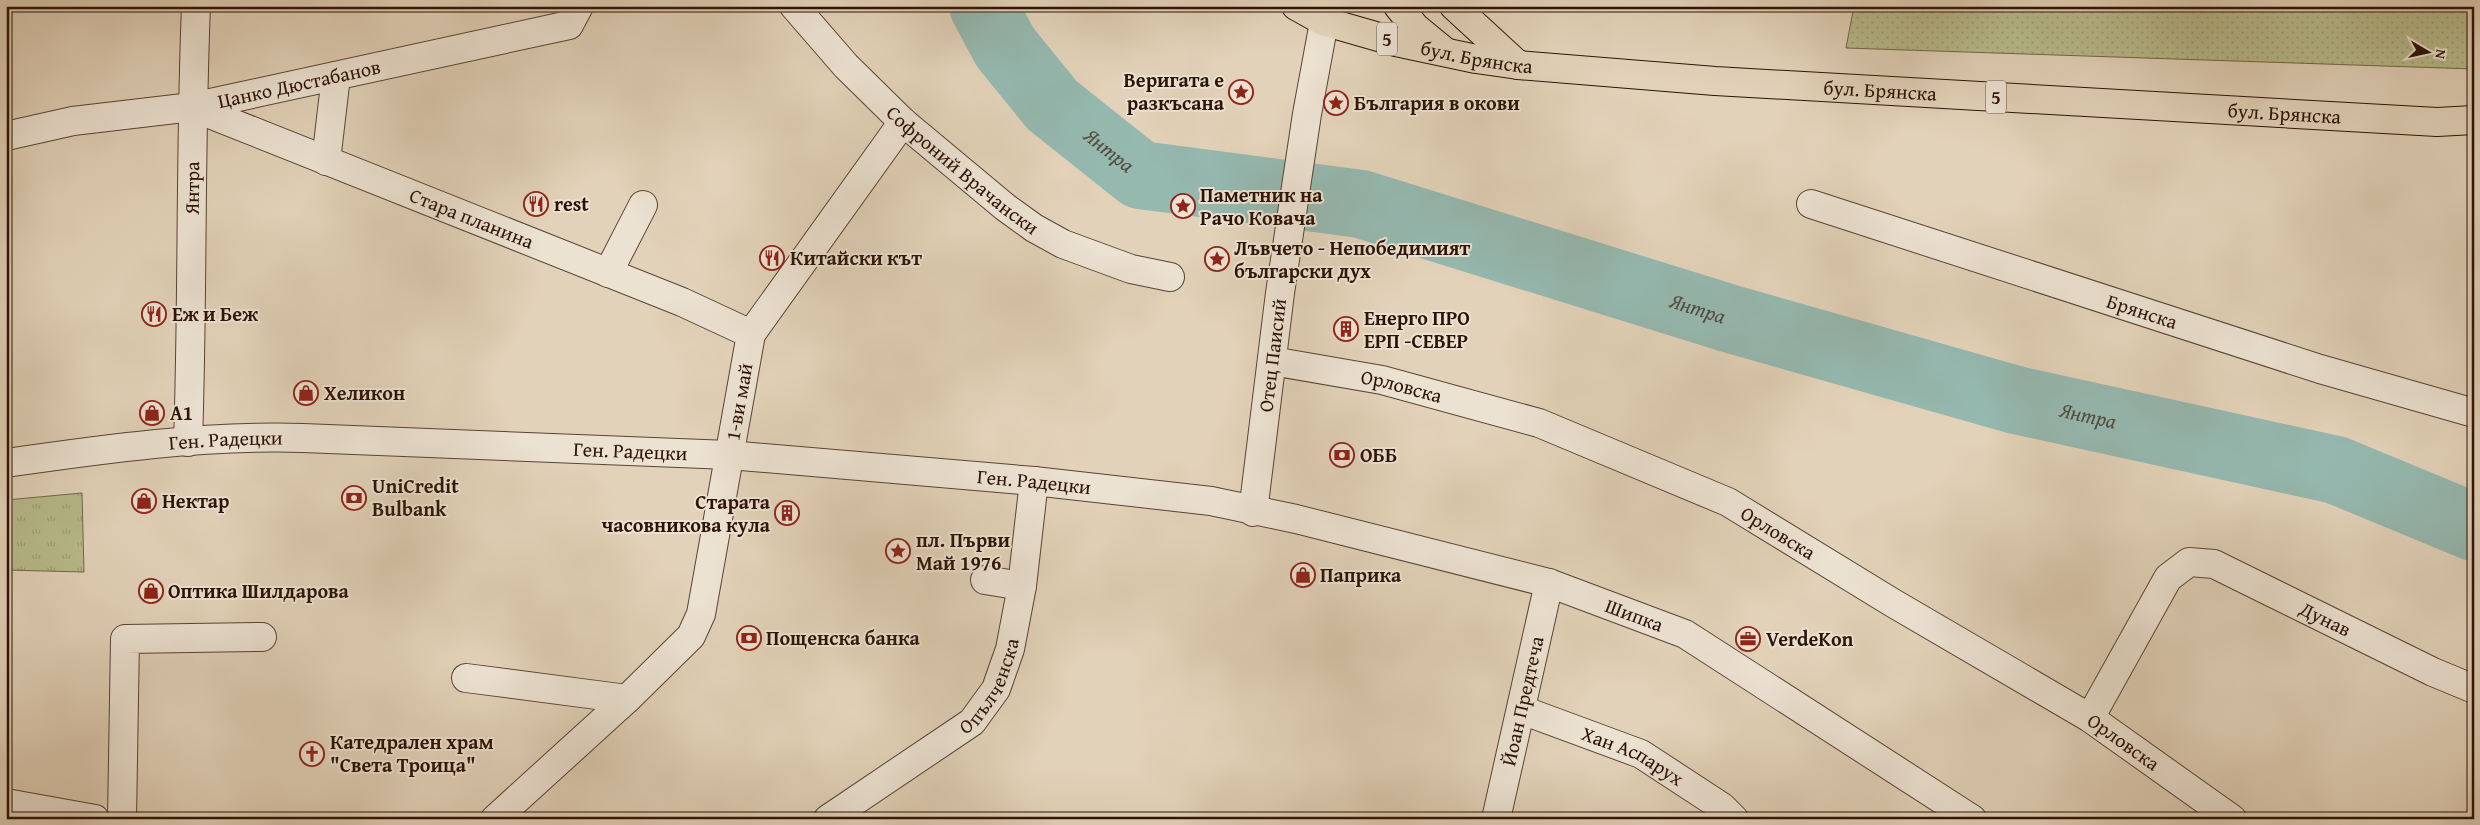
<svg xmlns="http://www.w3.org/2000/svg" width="2480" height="825" font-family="'Gentium Book Plus',serif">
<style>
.grass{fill:url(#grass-dots);stroke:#726749}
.park{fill:url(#park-tufts);stroke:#726749}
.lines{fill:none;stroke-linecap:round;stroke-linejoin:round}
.river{stroke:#95b8af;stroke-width:68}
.minor-casing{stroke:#5a4333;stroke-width:30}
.major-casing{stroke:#2d1306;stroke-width:30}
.minor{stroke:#ece2d2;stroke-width:28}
.major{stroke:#e2d2b9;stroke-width:28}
.labels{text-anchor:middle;stroke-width:4;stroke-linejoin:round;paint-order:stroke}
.shield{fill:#ece2d2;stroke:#665143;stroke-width:1}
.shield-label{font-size:19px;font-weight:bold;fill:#2d1306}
.street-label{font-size:20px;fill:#2d1306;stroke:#ece2d2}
.poi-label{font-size:20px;font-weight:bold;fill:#2d1306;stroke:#ece2d2;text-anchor:start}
.water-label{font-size:21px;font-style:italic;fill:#514d41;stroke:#ece2d2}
</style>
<defs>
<pattern id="grass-dots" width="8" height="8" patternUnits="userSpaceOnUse" patternTransform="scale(1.25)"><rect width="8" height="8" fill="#b8bb8c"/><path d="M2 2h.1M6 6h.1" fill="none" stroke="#9ea077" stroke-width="1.8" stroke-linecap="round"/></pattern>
<pattern id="park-tufts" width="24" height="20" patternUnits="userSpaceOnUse" patternTransform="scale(1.25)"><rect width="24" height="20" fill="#b8bb8c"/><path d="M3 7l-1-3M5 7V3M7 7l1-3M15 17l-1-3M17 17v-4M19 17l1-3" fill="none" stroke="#9ea077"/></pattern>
</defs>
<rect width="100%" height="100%" fill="#e2d2b9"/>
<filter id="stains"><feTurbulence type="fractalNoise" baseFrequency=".004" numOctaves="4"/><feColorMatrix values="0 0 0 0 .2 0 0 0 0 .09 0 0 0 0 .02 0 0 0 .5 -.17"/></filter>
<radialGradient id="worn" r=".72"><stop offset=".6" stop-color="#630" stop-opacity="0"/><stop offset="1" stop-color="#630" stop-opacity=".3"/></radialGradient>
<path class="grass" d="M1854,6h620v63l-628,-21z"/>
<path class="park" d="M82,493l2,79 -78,-2v-70z"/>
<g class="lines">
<path class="river" id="s1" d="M983,6l22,41 47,58 88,70 221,29 370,115 285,81 320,70 138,57"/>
<defs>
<g id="minor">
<path id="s2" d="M794,6l52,60 57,56 102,85 29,21 29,16 68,25 39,8"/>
<path id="s3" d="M192,107l490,195 69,32"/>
<path id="s4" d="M6,136l67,-15 119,-14 377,-82 10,-19"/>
<path d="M326,161l10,-85"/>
<path id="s5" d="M1811,204l509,165 154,44"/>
<path d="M608,273l35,-68"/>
<path id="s6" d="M1272,361l110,19 157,43 189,79 165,101 197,115 142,101"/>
<path id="s7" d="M188,442c5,-145 2,-290 8,-436"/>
<path id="s8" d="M6,463c98,-14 198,-28 297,-25l426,17 305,26 177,20 85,18 253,64 136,51 287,185"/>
<path id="s9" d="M1253,512l27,-219 27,-179 20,-108"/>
<path d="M985,580l37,6"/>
<path d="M466,678l161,21"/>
<path id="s10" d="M1522,710l119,44 81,53 12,12"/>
<path id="s11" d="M2090,718l78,-140 21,-16 25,2 219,108 41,17"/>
<path d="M6,803l89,16"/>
<path d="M122,819l3,-180 137,-2"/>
<path id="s12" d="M495,819l132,-120 64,-63 10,-22 50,-280 152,-212"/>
<path id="s13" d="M828,819l144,-97 24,-33 14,-40 12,-63 12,-105"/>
<path id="s14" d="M1496,819l53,-236"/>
</g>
<g id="major">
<path id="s15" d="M1296,6l27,15 73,21 80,17 42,6 197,16 722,41 37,-2"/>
<path d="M1398,6l17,21 28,23"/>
<path d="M1454,6l64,59"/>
</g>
</defs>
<use href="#minor" class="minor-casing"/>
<use href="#major" class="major-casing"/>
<use href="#minor" class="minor"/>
<use href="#major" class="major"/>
</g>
<defs>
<symbol id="sight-ring" viewBox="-11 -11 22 22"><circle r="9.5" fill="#ece2d2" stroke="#8f2418" stroke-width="1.5"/><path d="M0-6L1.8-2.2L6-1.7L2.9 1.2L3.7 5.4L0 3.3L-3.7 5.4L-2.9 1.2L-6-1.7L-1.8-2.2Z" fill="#8f2418"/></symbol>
<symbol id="restaurant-ring" viewBox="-11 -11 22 22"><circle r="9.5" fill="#ece2d2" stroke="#8f2418" stroke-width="1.5"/><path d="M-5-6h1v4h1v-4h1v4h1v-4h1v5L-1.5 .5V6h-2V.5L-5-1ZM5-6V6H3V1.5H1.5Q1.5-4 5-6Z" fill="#8f2418"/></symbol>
<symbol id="building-ring" viewBox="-11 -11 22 22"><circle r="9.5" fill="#ece2d2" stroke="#8f2418" stroke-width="1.5"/><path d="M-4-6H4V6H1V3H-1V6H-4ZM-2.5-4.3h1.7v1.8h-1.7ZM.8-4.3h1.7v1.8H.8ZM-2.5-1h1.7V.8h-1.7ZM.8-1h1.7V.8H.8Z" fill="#8f2418"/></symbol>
<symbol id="shop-ring" viewBox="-11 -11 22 22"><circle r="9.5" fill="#ece2d2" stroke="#8f2418" stroke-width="1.5"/><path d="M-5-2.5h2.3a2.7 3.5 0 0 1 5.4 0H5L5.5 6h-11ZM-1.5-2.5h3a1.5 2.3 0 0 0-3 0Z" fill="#8f2418"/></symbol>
<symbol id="bank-ring" viewBox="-11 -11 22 22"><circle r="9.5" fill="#ece2d2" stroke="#8f2418" stroke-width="1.5"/><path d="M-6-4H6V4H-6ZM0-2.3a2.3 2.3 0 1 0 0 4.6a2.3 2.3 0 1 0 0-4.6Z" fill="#8f2418"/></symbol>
<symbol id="office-ring" viewBox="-11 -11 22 22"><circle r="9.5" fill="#ece2d2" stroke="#8f2418" stroke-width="1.5"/><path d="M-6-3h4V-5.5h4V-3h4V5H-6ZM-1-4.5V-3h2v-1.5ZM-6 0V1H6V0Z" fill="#8f2418"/></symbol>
<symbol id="church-ring" viewBox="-11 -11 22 22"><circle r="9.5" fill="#ece2d2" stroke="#8f2418" stroke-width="1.5"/><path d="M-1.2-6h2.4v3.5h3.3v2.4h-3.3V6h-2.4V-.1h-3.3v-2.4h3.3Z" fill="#8f2418"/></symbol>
</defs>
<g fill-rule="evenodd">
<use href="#sight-ring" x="1227" y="78" width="28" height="28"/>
<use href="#sight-ring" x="1322" y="89" width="28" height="28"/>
<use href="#restaurant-ring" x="522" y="190" width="28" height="28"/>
<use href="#sight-ring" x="1169" y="192" width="28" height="28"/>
<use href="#restaurant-ring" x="758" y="244" width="28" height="28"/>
<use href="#sight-ring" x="1203" y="245" width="28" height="28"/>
<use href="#restaurant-ring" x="140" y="300" width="28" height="28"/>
<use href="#building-ring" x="1332" y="315" width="28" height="28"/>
<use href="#shop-ring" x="292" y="379" width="28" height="28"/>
<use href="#shop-ring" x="138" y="399" width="28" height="28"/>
<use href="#bank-ring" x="1328" y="441" width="28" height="28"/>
<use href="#bank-ring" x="340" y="484" width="28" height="28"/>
<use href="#shop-ring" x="130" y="487" width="28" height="28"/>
<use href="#building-ring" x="773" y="499" width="28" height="28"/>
<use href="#sight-ring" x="884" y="537" width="28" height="28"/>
<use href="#shop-ring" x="1289" y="561" width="28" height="28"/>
<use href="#shop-ring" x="137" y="577" width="28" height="28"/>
<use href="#bank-ring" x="735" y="624" width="28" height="28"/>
<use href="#office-ring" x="1734" y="625" width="28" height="28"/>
<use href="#church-ring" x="298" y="740" width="28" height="28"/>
</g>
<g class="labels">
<g class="shield">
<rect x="1377" y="22.5" width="20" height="33" rx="4"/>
<rect x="1986" y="80.5" width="20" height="33" rx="4"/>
</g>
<g class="shield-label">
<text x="1387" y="46">5</text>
<text x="1996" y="104">5</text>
</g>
<g class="street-label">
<text dy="7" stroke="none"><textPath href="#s15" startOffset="189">бул. Брянска</textPath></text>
<text dy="7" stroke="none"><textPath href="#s4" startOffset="298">Цанко Дюстабанов</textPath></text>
<text dy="7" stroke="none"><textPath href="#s15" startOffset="594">бул. Брянска</textPath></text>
<text dy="7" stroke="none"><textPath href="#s15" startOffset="999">бул. Брянска</textPath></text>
<text dy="7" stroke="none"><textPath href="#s2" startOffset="236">Софроний Врачански</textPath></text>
<text dy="7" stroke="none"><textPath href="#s7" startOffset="254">Янтра</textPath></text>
<text dy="7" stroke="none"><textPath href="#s3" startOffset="301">Стара планина</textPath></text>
<text dy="7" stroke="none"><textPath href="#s5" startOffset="348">Брянска</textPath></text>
<text dy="7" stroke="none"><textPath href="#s9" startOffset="158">Отец Паисий</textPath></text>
<text dy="7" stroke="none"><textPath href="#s6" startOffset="132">Орловска</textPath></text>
<text dy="7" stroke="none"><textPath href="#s12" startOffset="508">1-ви май</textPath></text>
<text dy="7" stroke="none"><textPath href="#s8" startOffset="221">Ген. Радецки</textPath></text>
<text dy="7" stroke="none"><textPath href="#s8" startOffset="626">Ген. Радецки</textPath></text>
<text dy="7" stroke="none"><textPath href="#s8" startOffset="1031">Ген. Радецки</textPath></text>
<text dy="7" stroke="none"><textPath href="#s6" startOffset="538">Орловска</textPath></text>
<text dy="7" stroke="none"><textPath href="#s8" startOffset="1648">Шипка</textPath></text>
<text dy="7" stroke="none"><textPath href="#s11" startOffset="336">Дунав</textPath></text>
<text dy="7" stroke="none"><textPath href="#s13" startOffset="214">Опълченска</textPath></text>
<text dy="7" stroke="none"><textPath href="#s14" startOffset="121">Йоан Предтеча</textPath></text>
<text dy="7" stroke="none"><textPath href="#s6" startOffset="942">Орловска</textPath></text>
<text dy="7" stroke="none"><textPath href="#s10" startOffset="120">Хан Аспарух</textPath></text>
</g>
<g class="poi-label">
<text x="1224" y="87" text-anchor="end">Веригата е<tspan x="1224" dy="23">разкъсана</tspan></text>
<text x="1354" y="110">България в окови</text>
<text x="1200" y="202">Паметник на<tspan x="1200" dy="23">Рачо Ковача</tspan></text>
<text x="554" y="211">rest</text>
<text x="1234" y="255">Лъвчето - Непобедимият<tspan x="1234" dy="23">български дух</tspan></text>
<text x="790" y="265">Китайски кът</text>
<text x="172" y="321">Еж и Беж</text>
<text x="1364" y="325">Енерго ПРО<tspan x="1364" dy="23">ЕРП -СЕВЕР</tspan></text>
<text x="324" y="400">Хеликон</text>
<text x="170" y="420">A1</text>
<text x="1360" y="462">ОББ</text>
<text x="372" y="493">UniCredit<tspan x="372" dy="23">Bulbank</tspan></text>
<text x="162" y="508">Нектар</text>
<text x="770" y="509" text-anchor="end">Старата<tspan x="770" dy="23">часовникова кула</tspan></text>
<text x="916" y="547">пл. Първи<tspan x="916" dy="23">Май 1976</tspan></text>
<text x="1320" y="582">Паприка</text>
<text x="168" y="598">Оптика Шилдарова</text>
<text x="766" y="645">Пощенска банка</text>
<text x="1766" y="646">VerdeKon</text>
<text x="330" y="749">Катедрален храм<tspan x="330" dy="23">"Света Троица"</tspan></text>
</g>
<g class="water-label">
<text dy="7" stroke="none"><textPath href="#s1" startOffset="194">Янтра</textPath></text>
<text dy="7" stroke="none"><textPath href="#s1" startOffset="809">Янтра</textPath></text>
<text dy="7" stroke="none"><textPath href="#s1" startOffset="1214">Янтра</textPath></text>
</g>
</g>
<rect width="2480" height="825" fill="none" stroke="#e2d2b9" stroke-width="25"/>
<rect x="8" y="8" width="2465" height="810" fill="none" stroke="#2d1306" stroke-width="2.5"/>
<rect x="12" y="12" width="2455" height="800" fill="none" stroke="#2d1306"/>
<g transform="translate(2428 52) rotate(99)" stroke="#ece2d2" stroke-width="4" paint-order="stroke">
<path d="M0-4L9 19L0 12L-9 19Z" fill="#2d1306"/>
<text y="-8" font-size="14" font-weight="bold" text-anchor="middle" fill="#2d1306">N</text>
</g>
<rect width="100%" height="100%" filter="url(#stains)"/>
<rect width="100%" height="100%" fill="url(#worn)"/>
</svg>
